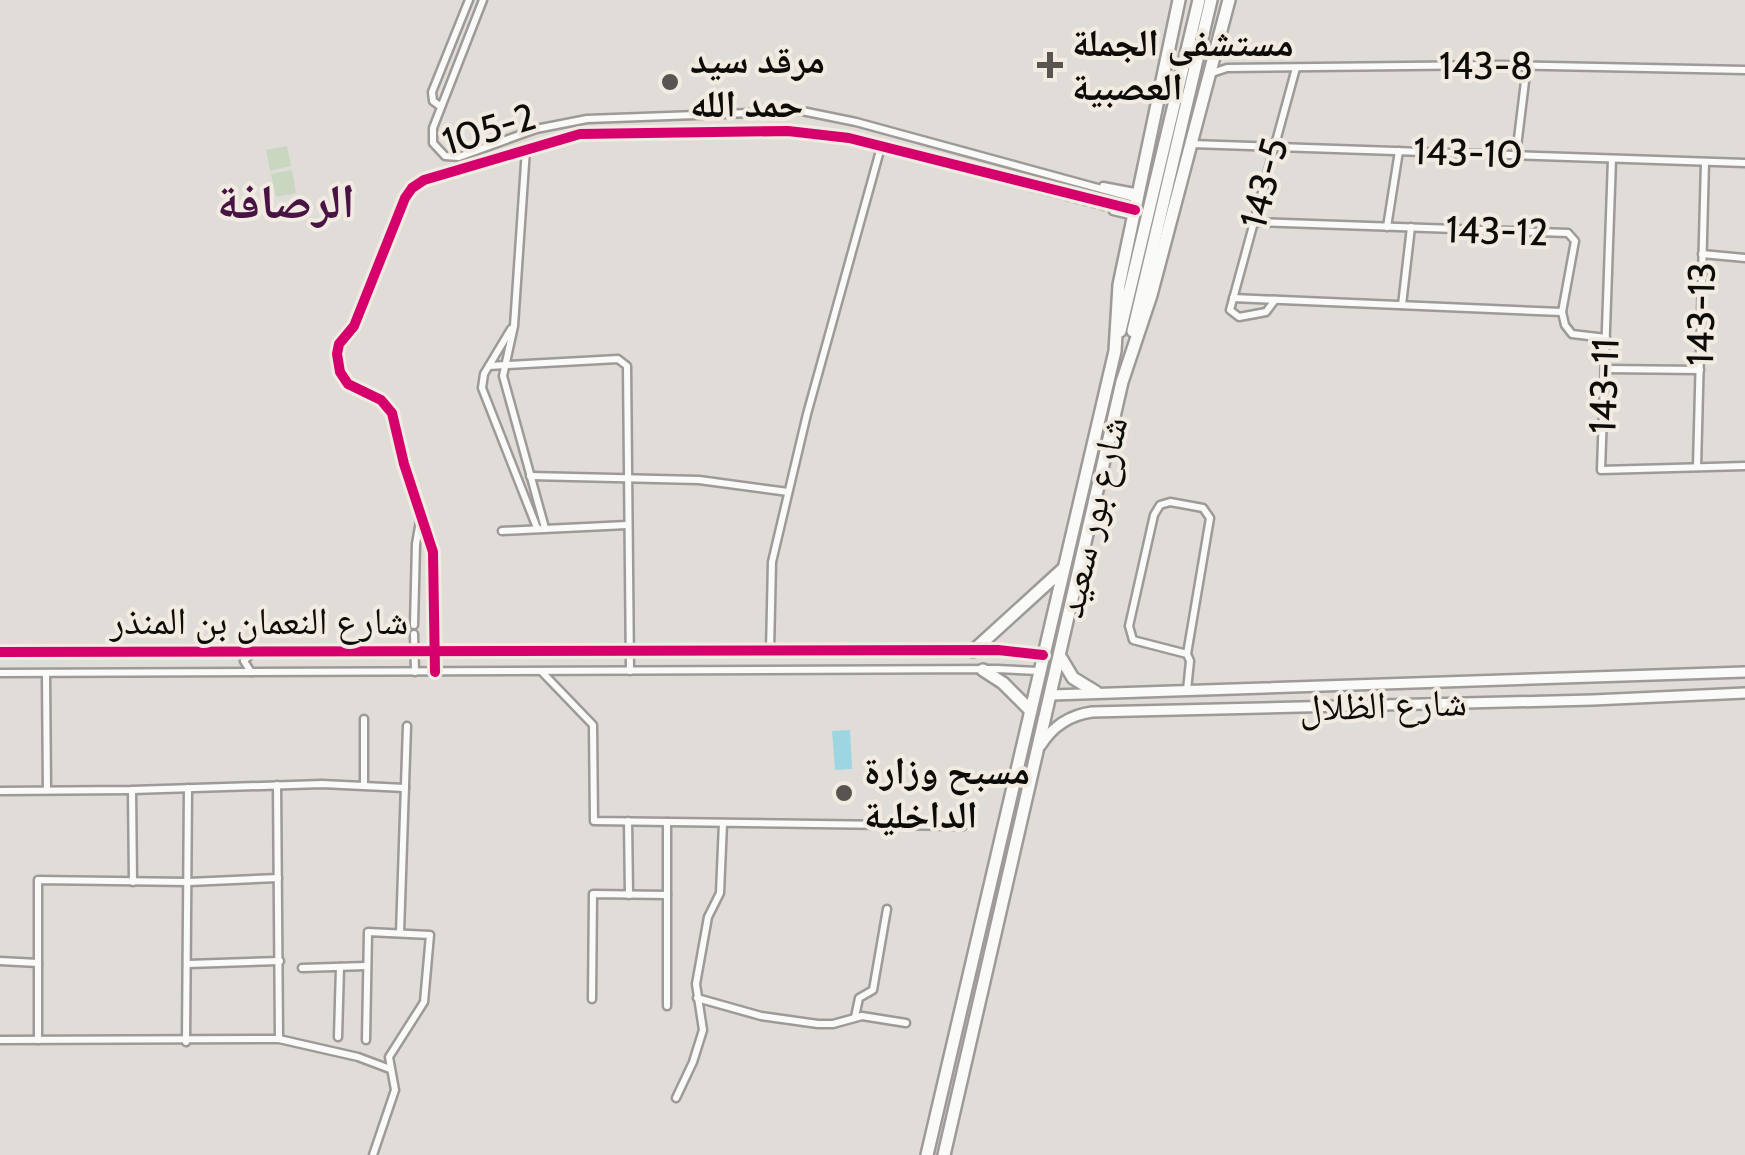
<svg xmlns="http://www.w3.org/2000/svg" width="1745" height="1155" font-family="Cabin,'Noto Naskh Arabic',sans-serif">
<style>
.green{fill:#c9d7c0}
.water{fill:#9ed5e2}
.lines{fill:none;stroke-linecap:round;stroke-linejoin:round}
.minor-tunnel{stroke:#c0beb9;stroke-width:6;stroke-dasharray:6 3;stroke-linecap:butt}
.minor-casing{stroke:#9d9a97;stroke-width:11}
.tertiary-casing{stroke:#9d9a97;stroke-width:14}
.primary-casing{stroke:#9d9a97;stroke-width:16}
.minor{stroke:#fafaf9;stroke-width:6}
.tertiary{stroke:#fafaf9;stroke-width:9}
.primary{stroke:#fafaf9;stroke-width:11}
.cycleway-casing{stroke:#f1ebe2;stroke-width:16}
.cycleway{stroke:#d6006c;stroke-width:10}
.poi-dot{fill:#585551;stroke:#f1ebe2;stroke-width:4}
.labels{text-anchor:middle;stroke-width:8;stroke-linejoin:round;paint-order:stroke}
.poi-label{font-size:38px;font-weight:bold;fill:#0e0c09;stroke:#f1ebe2;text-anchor:start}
.street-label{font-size:38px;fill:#0e0c09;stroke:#f1ebe2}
.district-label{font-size:48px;font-weight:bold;fill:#481443;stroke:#f1ebe2}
</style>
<rect width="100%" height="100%" fill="#e0ddd8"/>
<g class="green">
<path d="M287,146l4,20 -21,5 -4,-21z"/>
<path d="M292,170l4,23 -20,4 -5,-23z"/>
</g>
<path class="water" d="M850,730l2,39 -17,1 -3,-39z"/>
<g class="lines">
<g class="minor-tunnel">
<path d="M1032,183l83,21"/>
<path d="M1030,189l83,22"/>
<path d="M435,576v31"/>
<path d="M878,651h30"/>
</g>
<defs>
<g id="minor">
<path d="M483,0l-50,128v15l12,13 14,1 77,-28 51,-10 215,-8 54,11 282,77"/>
<path d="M1212,73l15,-5 271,-3 247,5"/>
<path d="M440,106l-7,-5 -1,-9 37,-92"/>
<path d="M1192,144l553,19"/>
<path d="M526,149l-12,177 -11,50 42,152"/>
<path d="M1516,155l11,-90"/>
<path d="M1612,159l-11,311 144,-4"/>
<path d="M1103,186l37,7"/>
<path d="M1115,204l19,5"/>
<path d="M1113,211l21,5"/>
<path d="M1387,227l12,-76"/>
<path d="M1702,254l43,4"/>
<path d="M1233,298l329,14 13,-71 -7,-8 -315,-11"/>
<path d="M1275,300l-9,12 -27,5 -9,-7 66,-242"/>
<path d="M1402,305l9,-78"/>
<path d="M1562,312l3,13 7,9 34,4"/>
<path d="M511,329l-27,45 -2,14 55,140"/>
<path d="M489,366l129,-7 9,7 3,305"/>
<path d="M1605,369l95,1"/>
<path d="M1697,467l8,-305"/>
<path d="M530,476l169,4 89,12"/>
<path d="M502,531l125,-6"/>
<path d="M435,576l-4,-33 -11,-23 -28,-107 -11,-13 -33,-16 -8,-12 -3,-18 2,-10 15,-18 51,-128 15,-16 160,-48 134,-4 86,1 37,4 182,47 13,1"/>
<path d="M414,625l2,-81 4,-23"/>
<path d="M434,625l1,-18"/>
<path d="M414,634l1,38"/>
<path d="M434,634l1,38"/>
<path d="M770,651l2,-89 35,-148 74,-267"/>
<path d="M908,651l90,-1 45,5"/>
<path d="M0,652l878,-1"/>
<path d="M251,672l-7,-11 9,-9"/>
<path d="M542,672l51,53 1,96 369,5"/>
<path d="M0,673l997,-4 42,2"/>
<path d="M46,675l1,115"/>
<path d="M1187,690l3,-29 -3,-7 23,-136 -7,-10 -33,-6 -10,3 -6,10 -25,111 4,14 54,14"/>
<path d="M364,784v-65"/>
<path d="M277,785l2,253"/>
<path d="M132,790l1,92"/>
<path d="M0,791l132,-1 190,-6 83,4"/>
<path d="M628,821l1,74"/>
<path d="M400,933l7,-207"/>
<path d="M0,961l38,2"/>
<path d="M188,964l92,-3"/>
<path d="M302,968l64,-2"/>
<path d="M697,998l64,18 57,8h15l29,-8 44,7"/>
<path d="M592,999l1,-105 74,1"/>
<path d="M667,1006v-184"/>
<path d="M855,1017l4,-19 14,-8 14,-81"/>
<path d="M338,1037l2,-70"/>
<path d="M0,1040l279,-1 79,18 32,12"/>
<path d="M38,1040v-160l151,2 89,-4"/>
<path d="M366,1040l2,-108 62,3 -6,67 -35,55 6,33 -22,65"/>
<path d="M186,1042l2,-254"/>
<path d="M676,1098l17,-36 10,-32 -7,-46 12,-67 12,-24 3,-70"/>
</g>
<g id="tertiary">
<path d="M1052,695l693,-23"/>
<path d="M1041,745c12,-19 29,-30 51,-33l501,-12 152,-7"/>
</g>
<g id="primary">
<path d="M1120,331l79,-331"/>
<path d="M1133,331l78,-331"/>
<path d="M973,651l90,-82"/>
<path d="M1061,658l12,20 23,14"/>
<path d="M983,670l20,13 27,27"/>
<path d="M927,1155l188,-804 4,-66 60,-285"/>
<path d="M944,1155l178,-773 29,-87 78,-295"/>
</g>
</defs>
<use href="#minor" class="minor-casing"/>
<use href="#tertiary" class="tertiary-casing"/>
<use href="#primary" class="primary-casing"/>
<use href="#minor" class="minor"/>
<use href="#tertiary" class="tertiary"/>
<use href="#primary" class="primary"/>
<defs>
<g id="cycleway">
<path d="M0,652l998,-2 45,5"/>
<path d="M435,672l-2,-120 -29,-88 -12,-51 -11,-13 -33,-16 -8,-12 -3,-18 2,-10 15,-18 51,-128 7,-10 12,-8 156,-46 208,-3 61,7 286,72"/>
</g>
</defs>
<use href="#cycleway" class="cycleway-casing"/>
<use href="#cycleway" class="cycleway"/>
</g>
<g class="poi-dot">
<path d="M1045 50h10v10h10v10h-10v10h-10v-10h-10v-10h10z"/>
<circle cx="670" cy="82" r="10"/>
<circle cx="844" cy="793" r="10"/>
</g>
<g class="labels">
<g class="poi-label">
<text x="1072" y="56">مستشفى الجملة<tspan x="1072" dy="44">العصبية</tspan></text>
<text x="690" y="73">مرقد سيد<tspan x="690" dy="44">حمد الله</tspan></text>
<text x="864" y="784">مسبح وزارة<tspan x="864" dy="44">الداخلية</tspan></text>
</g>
<g class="street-label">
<text x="1486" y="79">143-8</text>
<text transform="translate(489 129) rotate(-17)" y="13">105-2</text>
<text transform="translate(1468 153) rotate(2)" y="13">143-10</text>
<text transform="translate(1264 183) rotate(-75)" y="13">143-5</text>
<text transform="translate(1497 231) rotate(2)" y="13">143-12</text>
<text transform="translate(1701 314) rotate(-89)" y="13">143-13</text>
<text transform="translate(1604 386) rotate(-88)" y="13">143-11</text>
<text transform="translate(1092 517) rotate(-77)" y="13">شارع بور سعيد</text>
<text x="259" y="634">شارع النعمان بن المنذر</text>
<text transform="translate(1383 705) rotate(-2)" y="13">شارع الظلال</text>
</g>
<g class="district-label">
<text x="286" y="218">الرصافة</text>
</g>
</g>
</svg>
